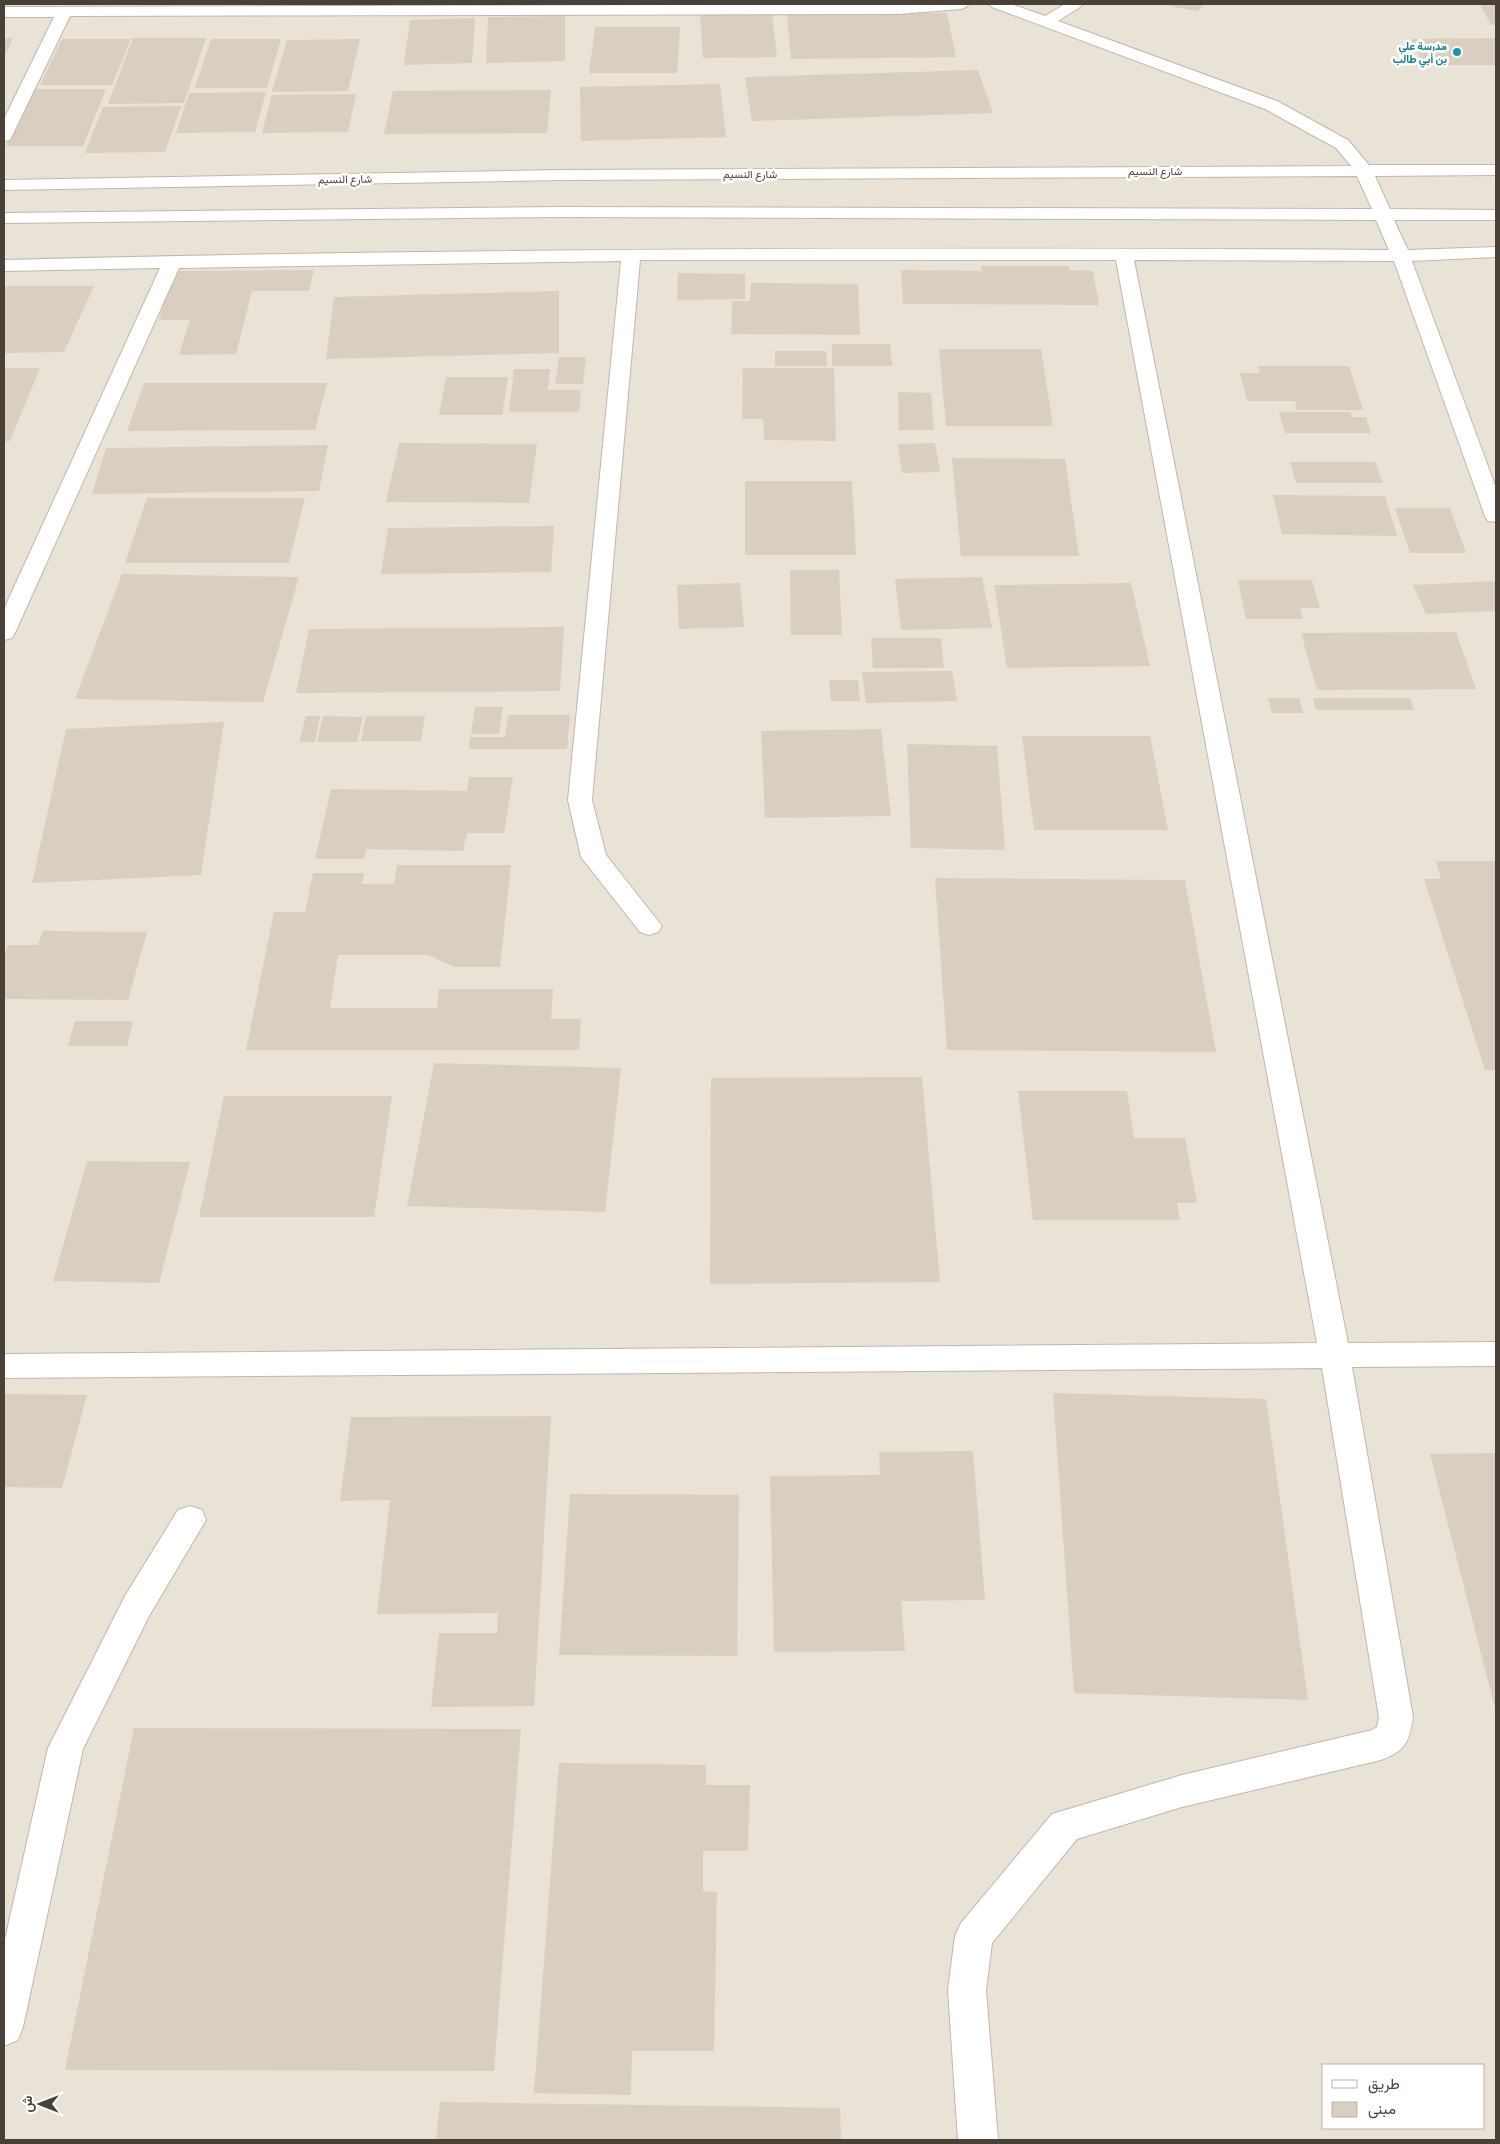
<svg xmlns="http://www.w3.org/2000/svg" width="1500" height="2144" font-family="'PT Sans Narrow',Vazirmatn,sans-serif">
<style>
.residential{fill:#e9e2d7;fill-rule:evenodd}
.building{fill:#dacec1}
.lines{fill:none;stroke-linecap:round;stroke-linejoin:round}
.minor-casing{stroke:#c1b7ab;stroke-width:2}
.minor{fill:#fff;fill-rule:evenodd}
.culture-dot{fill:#0f9aa8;stroke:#fff;stroke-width:2}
.labels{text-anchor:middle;stroke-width:5;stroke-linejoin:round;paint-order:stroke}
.far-culture-label{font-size:11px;font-weight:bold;fill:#0d838f;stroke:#fff;text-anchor:end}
.far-street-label{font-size:11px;fill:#494037;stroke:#fff}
</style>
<rect width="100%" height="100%" fill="#f5f0e9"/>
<path class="residential" d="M4,4h1492v2136h-1492zM1324,2065h160v63h-160z"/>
<g class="building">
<rect x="475" y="4" width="71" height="2"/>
<path d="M1171,4h34l-8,7 -28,-5z"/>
<path d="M1480,4h16v21h-5z"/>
<path d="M772,13l5,44 -74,1 -3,-44z"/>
<path d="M947,13l9,44 -165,2 -4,-45z"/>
<path d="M565,16v45l-79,2 2,-46z"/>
<path d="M475,18l-3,45 -68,2 6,-45z"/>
<path d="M595,27h85l-3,46h-88z"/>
<path d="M4,38h9l-9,19z"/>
<path d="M133,38h73l-22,65 -76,1z"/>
<path d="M1496,38v27h-72l-13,-26z"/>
<path d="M62,39h69l-19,46h-72z"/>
<path d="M211,39h70l-14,49h-72z"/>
<path d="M360,39l-12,52 -76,1 15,-52z"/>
<path d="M978,70l15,43 -241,8 -7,-44z"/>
<path d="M720,84l6,53 -145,4 -1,-54z"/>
<path d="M32,89h74l-23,57h-77z"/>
<path d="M551,90l-4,43 -163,1 9,-43z"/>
<path d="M266,92l-11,40 -79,1 13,-40z"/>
<path d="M356,94l-8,38 -86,1 10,-38z"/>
<path d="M181,106l-16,46 -80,1 18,-46z"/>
<path d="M981,266h88l1,4 23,1 6,34 -196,-1 -2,-34 81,1z"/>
<path d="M314,270l-5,21h-57l-16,63 -57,1 11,-35h-31l14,-49z"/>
<path d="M678,273l67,1v25l-68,1z"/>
<path d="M751,283l107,1 2,51 -129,-1 1,-33h18z"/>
<path d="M4,286h90l-30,66 -60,1z"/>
<path d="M559,291v62l-233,6 8,-62z"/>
<path d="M832,344h58l2,22h-60z"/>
<path d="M939,349h102l12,77h-107z"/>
<path d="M775,351h51l1,15h-52z"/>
<path d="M559,357h27l-3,27h-28z"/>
<path d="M1258,366h91l14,44h-66l-2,-9h-48l-7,-28h20z"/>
<path d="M4,368h36l-30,73h-6z"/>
<path d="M743,368h91l2,73 -72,-1 -1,-21h-21z"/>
<path d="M514,369h36l-2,21h33l-2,22h-70z"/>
<path d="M446,377h62l-6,38h-63z"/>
<path d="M144,383h183l-12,47 -188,1z"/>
<path d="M898,392l33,1 3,37h-35z"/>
<path d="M1279,412h71l2,5h14l5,16h-86z"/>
<path d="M399,443l138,1 -8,59 -143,-1z"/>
<path d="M935,443l5,29 -38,1 -4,-29z"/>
<path d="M328,445l-9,46 -227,3 14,-46z"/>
<path d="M952,458l113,1 14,97h-118z"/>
<path d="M1290,462h85l8,21h-87z"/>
<path d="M745,481h107l4,74h-111z"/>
<path d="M1273,495l112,1 12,40 -115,-2z"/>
<path d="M147,498h158l-16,65h-164z"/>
<path d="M1395,508h55l16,45h-56z"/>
<path d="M554,526l-3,46 -170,2 7,-46z"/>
<path d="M790,570h49l3,65h-51z"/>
<path d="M122,574l177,3 -36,125 -188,-3z"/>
<path d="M982,577l10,51 -91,2 -6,-51z"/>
<path d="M1238,580h74l8,28h-20l3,11h-57z"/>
<path d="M1496,581v30l-70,3 -13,-29z"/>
<path d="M740,583l4,44 -65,2 -2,-44z"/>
<path d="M1131,583l19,83 -143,2 -13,-83z"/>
<path d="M564,627l-4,64 -264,2 13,-64z"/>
<path d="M1456,632l20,57 -159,1 -16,-57z"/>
<path d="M871,638h70l3,30h-71z"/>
<path d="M952,671l5,30 -91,2 -4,-31z"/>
<path d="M829,680h29l2,21h-29z"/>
<path d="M1268,698h31l4,15h-31z"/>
<path d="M1313,698h97l4,12h-98z"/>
<path d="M475,707h28l-4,27h-28z"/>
<path d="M508,715h62l-3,34h-98l1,-12h35z"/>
<path d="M306,716h14l-5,26h-16z"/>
<path d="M323,716l40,1 -6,25h-40z"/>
<path d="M366,716h59l-4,25h-60z"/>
<path d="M224,722l-23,153 -169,8 34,-154z"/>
<path d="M881,729l10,87 -126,2 -4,-87z"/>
<path d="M1022,736h128l18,94h-134z"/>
<path d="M907,744l90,2 8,104 -94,-2z"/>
<path d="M469,777h44l-9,56h-37l-4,18 -97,-2 -2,10h-49l16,-70 136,2z"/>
<path d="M1436,861h60v209h-11l-61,-191h17z"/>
<path d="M397,865h114l-11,102h-45l-27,-12h-90l-8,53h107l2,-19h114l-2,30h30l-2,31h-333l28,-138h31l8,-39h51l-2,11h32z"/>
<path d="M935,878l250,2 31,172 -269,-2z"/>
<path d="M43,931l104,1 -19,68 -124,-1v-41l4,-13h30z"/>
<path d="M75,1021h58l-6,25h-59z"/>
<path d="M434,1063l187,5 -16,144 -198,-6z"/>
<path d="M922,1077l18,205 -230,2 1,-206z"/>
<path d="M1018,1091h109l7,47h51l12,65h-20l3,17h-147z"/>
<path d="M224,1096h168l-18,121h-175z"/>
<path d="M87,1161l103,1 -31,121 -106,-2z"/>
<path d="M1053,1393l213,6 42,301 -234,-7z"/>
<path d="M4,1394l83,1 -25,93 -58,-1z"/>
<path d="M551,1416l-17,290 -103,1 8,-74h58l1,-20 -121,1 13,-114 -50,1 11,-84z"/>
<path d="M973,1451l12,149 -84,1 4,50 -131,1 -4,-176 110,-1 -1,-23z"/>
<path d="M1496,1453v259l-66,-258z"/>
<path d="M570,1494l169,1 -2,161 -178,-1z"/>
<path d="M134,1728l387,1 -27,342 -429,-1z"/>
<path d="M559,1763l147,2v20h44l-2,66h-45v40l14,1 -3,159h-82l-1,44 -97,-2z"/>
<path d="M440,2102l400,6 1,32h-405z"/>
</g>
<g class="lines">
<defs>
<g id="minor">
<path d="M969,4l-3,3 -5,2 -63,5 -828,2 -58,120 -2,4 -6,1v-22l50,-102h-50v-10z"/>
<path d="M989,4h22l34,12 20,-12h18l-3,3 -22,14 219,80 71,39 21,25h127v10l-121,1 15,33 106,1v10h-102l14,30 88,-3v10l-84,4 84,227v34l-8,-1 -3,-5 -91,-255 -260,-1 214,1083 148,-1v24l-144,1 61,350c-4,25 -7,34 -32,43l-199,47 -105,32 -85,104 -6,47 12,150h-40l-10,-150 7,-54 6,-13 91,-109 130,-39 190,-45 5,-3 2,-10 -57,-349 -1318,10v-24l1313,-11 -201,-1083h-476l-48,540 14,55 56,71 -4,6 -9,3 -9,-3 -59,-75 -13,-57 53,-539 -442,7 -164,365 -3,5 -8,2v-31l156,-341 -156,3v-11c461,-12 924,-13 1385,-10l-13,-30 -814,-3 -558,6v-10l558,-6 810,2 -15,-33 -795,4 -558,10v-10l558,-10 789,-4 -15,-18 -71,-39 -273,-102z"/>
<path d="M190,1506l12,4 4,10 -57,96 -66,133 -60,278 -5,13 -14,6v-102l44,-196 77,-152 53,-86z"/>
</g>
</defs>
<use href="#minor" class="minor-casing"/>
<use href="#minor" class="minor"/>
</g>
<circle class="culture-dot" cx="1457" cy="52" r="5"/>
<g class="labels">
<g class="far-culture-label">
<text x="1447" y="50">مدرسة علي<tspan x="1447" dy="13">بن أبي طالب</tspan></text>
</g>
<g class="far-street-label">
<text x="1155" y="175">شارع النسيم</text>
<text x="750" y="178">شارع النسيم</text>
<text transform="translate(345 179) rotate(-1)" y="4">شارع النسيم</text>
</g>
</g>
<rect width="1500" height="2144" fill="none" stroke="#494037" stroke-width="10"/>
<rect x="1322" y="2064" width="162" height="65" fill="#ffffff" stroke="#b6b3af"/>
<rect x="1332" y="2080" width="25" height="8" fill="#ffffff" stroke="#b6b3af"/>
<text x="1368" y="2089" font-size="15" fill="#494037">طريق</text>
<rect x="1332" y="2102" width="25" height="15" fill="#dacec1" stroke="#b6b3af"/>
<text x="1368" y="2114" font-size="15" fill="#494037">مبنى</text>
<g transform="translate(40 2104) rotate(270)" stroke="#ffffff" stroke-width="4" paint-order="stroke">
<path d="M0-4L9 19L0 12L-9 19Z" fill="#494037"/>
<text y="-8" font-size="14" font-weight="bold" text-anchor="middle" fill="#494037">ش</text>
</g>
</svg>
